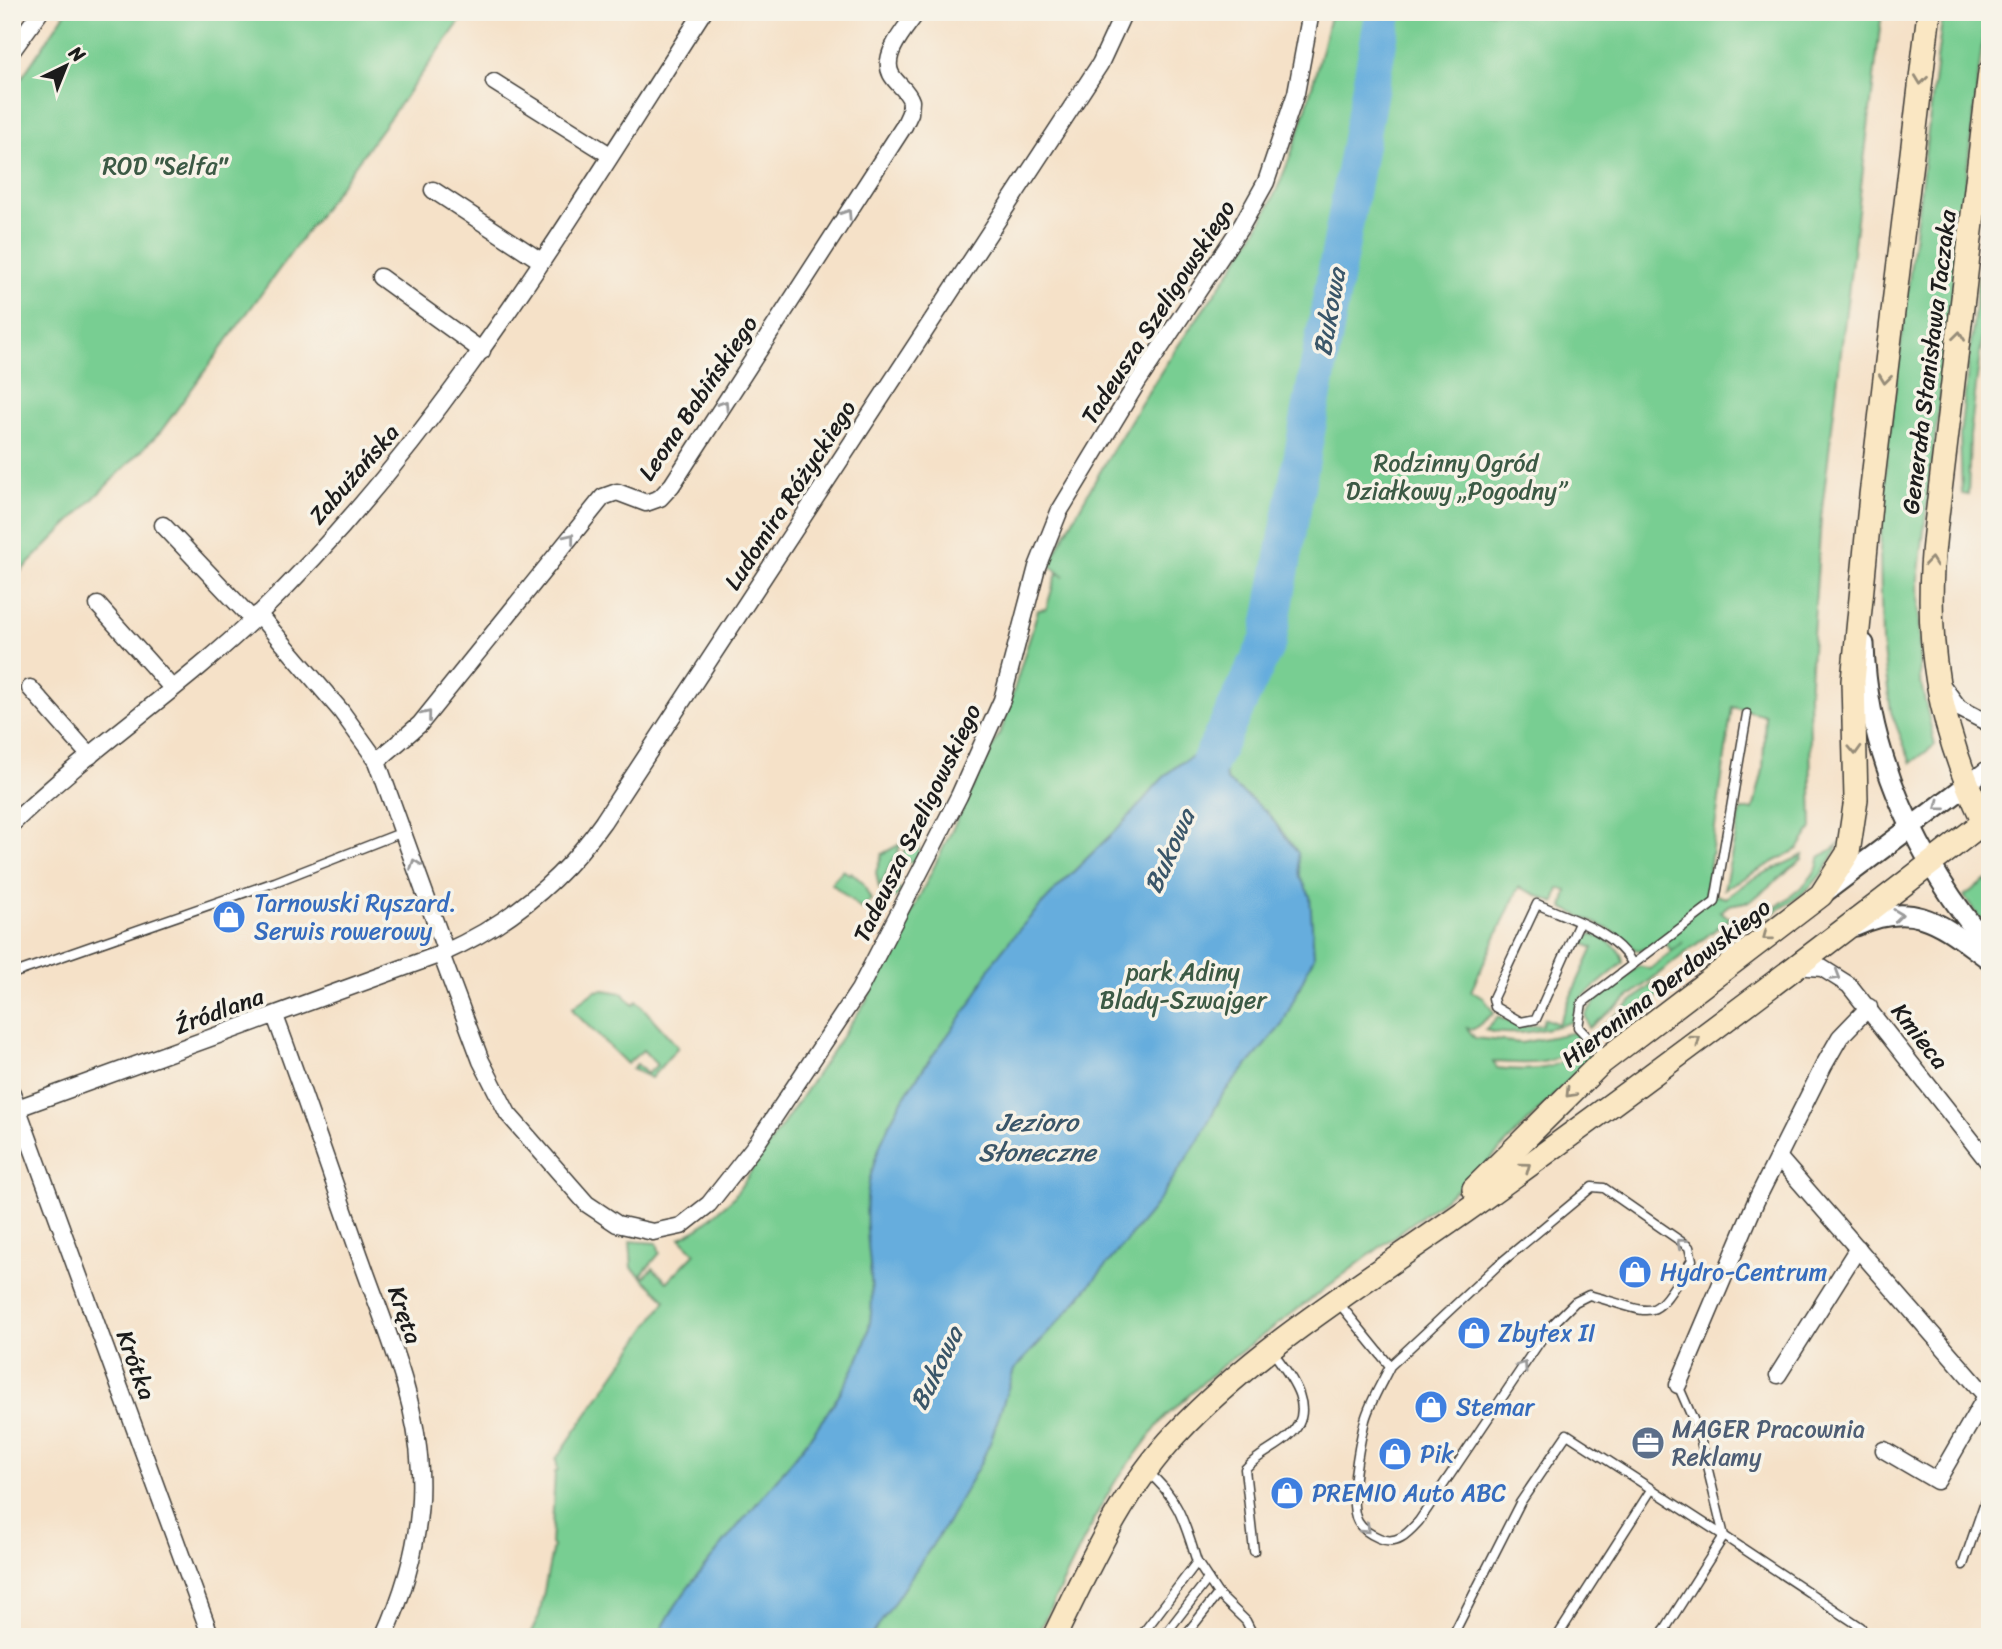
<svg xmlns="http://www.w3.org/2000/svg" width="2002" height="1649" font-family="Sriracha,sans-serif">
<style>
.green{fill:#78ce92;stroke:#4a7557;stroke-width:2}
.water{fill:#66addd;stroke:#41647c;stroke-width:2}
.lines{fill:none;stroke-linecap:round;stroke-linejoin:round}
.river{stroke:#66addd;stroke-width:37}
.service-casing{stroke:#3d3a36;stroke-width:11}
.minor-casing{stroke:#3d3a36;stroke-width:19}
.tertiary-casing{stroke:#3d3a36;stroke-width:23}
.secondary-casing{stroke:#3d3a36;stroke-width:26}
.service{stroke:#fff;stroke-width:8}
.minor{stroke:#fff;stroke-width:16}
.tertiary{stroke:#fff;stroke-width:19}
.secondary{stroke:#fae7c3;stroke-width:23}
.oneway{stroke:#968c78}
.oneway2{stroke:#999}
.labels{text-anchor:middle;stroke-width:7;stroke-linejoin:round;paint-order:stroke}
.park-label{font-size:24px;fill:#3c5a45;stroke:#f7f3e8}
.street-label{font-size:24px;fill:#1c1c1c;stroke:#f7f3e8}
.shop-label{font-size:24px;fill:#366cbe;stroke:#f7f3e8;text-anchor:start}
.service-label{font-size:24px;fill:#4e5e75;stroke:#f7f3e8;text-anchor:start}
.water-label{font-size:26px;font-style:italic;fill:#3a5669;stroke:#f7f3e8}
</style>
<rect width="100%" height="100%" fill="#f7f3e8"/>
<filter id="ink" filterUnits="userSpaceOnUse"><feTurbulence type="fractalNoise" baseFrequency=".0143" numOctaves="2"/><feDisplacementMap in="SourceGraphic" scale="14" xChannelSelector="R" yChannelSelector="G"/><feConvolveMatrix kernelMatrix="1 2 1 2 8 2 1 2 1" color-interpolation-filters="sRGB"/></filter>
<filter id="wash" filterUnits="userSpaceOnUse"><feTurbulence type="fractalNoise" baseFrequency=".00686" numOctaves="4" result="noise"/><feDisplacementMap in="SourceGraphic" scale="28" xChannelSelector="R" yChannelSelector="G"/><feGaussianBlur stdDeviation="1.57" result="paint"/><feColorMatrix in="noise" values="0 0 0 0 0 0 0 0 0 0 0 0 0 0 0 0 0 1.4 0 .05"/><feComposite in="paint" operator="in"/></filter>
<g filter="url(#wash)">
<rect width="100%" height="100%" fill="#f5e1c8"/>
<g class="green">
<path d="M66,12h401l-306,419 -149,149v-488z"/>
<path d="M1331,12h551l-61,506 -12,177 3,133 -14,21 -74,40 17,-79h12l10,-40 2,-55 -33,-8 -26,185 20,6 24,-18 53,-25 -1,4 -51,42 -22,4 -9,7 10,6 -141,110 -4,-13 13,-17 41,-32 11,3 33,-27 -12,9 -8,-13 -17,11 -10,1 -22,-18 -51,-24 4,-17 -8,-3 -4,15 -36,-16 -48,104 13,7 10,15 -20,16 -7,-1 8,10 46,5 54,-11 4,6c-24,32 -50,25 -86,24l4,6c35,4 64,4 87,-26l4,4v15l-116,117 -254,191 -55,50 -48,63 -15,26 -64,129h-507l10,-21 14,-70 -2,-2 4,-72 3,-1 -2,-12 110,-159 -34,-32 -2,-27 27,2 3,10 -19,22 3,2 9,-9 14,14 28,-29 -15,-15 19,-10 34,-30 133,-197 32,-60 1,4 1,-9 103,-210 35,-116 8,-1 11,-36 7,3 -15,-11c36,-70 75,-136 117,-201 29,-45 63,-87 89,-132 39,-66 58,-146 76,-220z"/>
<path d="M1943,12h43l-68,568 2,99 15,66 -24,18 -20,-51 -9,-69 -2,-93 6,-89z"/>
<path d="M1990,181v91l-20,164 -2,59 -6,-1 -2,-59z"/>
<path d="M909,842l8,2 3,8 -6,12 -12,-6 -13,25 12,7 -5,7 -8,1 -6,-5z"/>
<path d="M902,843l-23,45 -3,-16 6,-18z"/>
<path d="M1838,845c-15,40 -46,58 -82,78 16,-16 64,-41 63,-65z"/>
<path d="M843,870l6,4 2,-2 12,11 8,17 -10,9 -30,-26z"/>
<path d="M1986,880l4,3v50l-26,-37z"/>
<path d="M1591,934c14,4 32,14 32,29l-45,38 -6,21c-28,8 -59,16 -87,8l13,-13 24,10 20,-2 2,-7 14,6 35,-76 -14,-7z"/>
<path d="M1657,980l9,8 -55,52 -18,-6z"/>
<path d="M604,990l18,3 11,12 4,-4 41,46 -27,31 -19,-9 5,-5 10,10 10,-9 -14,-15 -16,14 -52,-51 -3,-5 23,-17z"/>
</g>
<path class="water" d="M1220,733l8,5 -5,13 3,29 40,31 32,42 2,23 10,20 4,60 -32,69 -60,70 -23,45 -47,70 -82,99 -56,61 -24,73 -9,19 -34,61 -76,114h-213c17,-37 44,-67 69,-98 47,-57 98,-112 131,-179 31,-62 -2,-120 12,-182 17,-72 58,-114 99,-172 11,-16 18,-37 30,-52 37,-47 80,-88 123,-130 26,-26 47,-65 85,-72z"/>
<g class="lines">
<path class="river" d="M1201,780l67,-139 116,-629"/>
</g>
</g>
<g filter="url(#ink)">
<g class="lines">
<defs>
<g id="service">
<path d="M1579,923l-43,96 -15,3 -26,-15 -2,-9 44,-94c36,16 75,26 96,60"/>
<path d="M12,974l263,-92 128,-50"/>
<path d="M1606,1057l-28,-30 4,-24 133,-101 32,-188"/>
<path d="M1338,1302l52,64 107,-100 95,-79 12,1 85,59 3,13c-43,65 -30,55 -103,35l-14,7 -26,26 -130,193c-11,12 -22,25 -40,17 -7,-3 -17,-9 -21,-16 -11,-19 2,-81 7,-102 5,-18 17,-37 25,-54"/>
<path d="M1678,1385l21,48 25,103 137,91 -6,10"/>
<path d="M1254,1551l-9,-82c13,-15 30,-20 44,-33 30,-26 1,-61 -17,-85"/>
<path d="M1197,1562l21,32 28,27 8,16"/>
<path d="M1963,1565l27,-78"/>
<path d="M1664,1630l10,7"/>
<path d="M1140,1637l57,-75c-11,-35 -19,-67 -50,-90"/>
<path d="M1163,1637l45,-58"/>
<path d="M1184,1637l34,-43"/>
<path d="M1452,1637l68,-134 47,-69 157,102 -64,101"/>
<path d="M1557,1637l94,-147"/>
</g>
<g id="minor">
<path d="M12,51l28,-39"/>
<path d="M494,82l116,73"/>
<path d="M433,190l108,71"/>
<path d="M380,277l102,74"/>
<path d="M163,525l89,94"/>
<path d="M98,605l74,83"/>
<path d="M258,614l83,97 36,50 69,191"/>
<path d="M30,688l60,68"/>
<path d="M1944,688l15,20 31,16"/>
<path d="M377,761l43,-37 183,-227 14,-5 29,11 14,-5 12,-13 232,-359 6,-13 1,-12c-4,-12 -15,-17 -20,-27 -10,-20 16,-47 26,-62"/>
<path d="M1967,785l23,-18"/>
<path d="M12,824c77,-75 169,-135 247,-210 180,-174 309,-393 444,-602"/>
<path d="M441,954l40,107 27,53 79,90 30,20 36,8 28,-6 28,-22 48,-61 102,-153 100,-194 43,-96 35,-133 22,-55 78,-129 105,-158 24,-43 30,-89 15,-81"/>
<path d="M1794,966l28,2 27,17 141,179"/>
<path d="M275,1016c30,81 58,164 87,246 24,68 55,136 58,209 3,57 -13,115 -36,166"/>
<path d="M12,1093l199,544"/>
<path d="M12,1110l429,-156c66,-29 120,-72 162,-132l497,-758 24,-52"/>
<path d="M1779,1158l207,238 -49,85 -53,-31"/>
<path d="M1778,1375l80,-127"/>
<path d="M1678,1385l78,-184 68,-136 16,-28 29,-30"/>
</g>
<g id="tertiary">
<path d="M1864,644c3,111 55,220 126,304"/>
<path d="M1825,892l142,-107"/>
<path d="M1856,926c60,-28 87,0 134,34"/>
</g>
<g id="secondary">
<path d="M1474,1189l127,-126 220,-168 27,-42 8,-54 -3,-118 18,-186 58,-483"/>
<path d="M1054,1637c35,-71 68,-146 123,-204 84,-90 204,-161 304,-233 170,-123 338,-249 503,-378 -46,-97 -61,-182 -49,-289l55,-461"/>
</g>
</defs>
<use href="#service" class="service-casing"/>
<use href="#minor" class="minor-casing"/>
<use href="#tertiary" class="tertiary-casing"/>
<use href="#secondary" class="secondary-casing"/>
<use href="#service" class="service"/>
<use href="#minor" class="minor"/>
<use href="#tertiary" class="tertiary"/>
<use href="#secondary" class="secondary"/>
</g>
<defs><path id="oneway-chevron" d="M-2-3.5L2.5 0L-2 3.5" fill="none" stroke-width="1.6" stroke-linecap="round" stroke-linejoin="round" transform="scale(1.75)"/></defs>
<g class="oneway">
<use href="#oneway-chevron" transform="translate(1921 80) rotate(97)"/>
<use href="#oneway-chevron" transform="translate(1959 336) rotate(-83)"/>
<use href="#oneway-chevron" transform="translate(1885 379) rotate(97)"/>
<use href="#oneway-chevron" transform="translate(1931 562) rotate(-84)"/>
<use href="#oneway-chevron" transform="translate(1855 750) rotate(88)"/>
<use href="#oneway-chevron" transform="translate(1767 936) rotate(143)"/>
<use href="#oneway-chevron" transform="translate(1696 1040) rotate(-37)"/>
<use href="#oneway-chevron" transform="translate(1570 1093) rotate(134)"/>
<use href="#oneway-chevron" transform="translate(1526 1167) rotate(-36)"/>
</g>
<g class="oneway2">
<use href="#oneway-chevron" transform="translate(847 214) rotate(-57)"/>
<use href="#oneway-chevron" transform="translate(724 405) rotate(-57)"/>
<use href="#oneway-chevron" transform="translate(570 538) rotate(-51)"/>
<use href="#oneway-chevron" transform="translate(427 715) rotate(-51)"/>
<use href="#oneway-chevron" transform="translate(1939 806) rotate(143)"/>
<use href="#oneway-chevron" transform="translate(415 864) rotate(-110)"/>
<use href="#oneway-chevron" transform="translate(1898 915) rotate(-7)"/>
<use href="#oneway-chevron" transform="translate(1836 976) rotate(32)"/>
<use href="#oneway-chevron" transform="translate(1681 1243) rotate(-139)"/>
<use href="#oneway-chevron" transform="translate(1523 1366) rotate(-56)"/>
<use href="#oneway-chevron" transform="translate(1366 1529) rotate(42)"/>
</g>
</g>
<defs>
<symbol id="shop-disc" viewBox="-11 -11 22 22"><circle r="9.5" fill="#3f7fe0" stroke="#f7f3e8"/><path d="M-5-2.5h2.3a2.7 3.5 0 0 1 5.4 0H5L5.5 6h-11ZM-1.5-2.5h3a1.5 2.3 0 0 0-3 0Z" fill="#fff"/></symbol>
<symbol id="office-disc" viewBox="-11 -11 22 22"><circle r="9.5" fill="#5c6f8a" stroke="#f7f3e8"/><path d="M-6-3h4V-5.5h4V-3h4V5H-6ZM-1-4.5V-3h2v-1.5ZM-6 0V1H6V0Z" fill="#fff"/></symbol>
</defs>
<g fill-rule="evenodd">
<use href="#shop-disc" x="210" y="898" width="38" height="38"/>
<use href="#shop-disc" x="1616" y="1253" width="38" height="38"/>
<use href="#shop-disc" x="1455" y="1314" width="38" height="38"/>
<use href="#shop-disc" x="1412" y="1388" width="38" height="38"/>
<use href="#office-disc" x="1629" y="1424" width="38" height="38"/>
<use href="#shop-disc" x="1376" y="1435" width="38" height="38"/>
<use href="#shop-disc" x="1268" y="1474" width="38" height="38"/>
</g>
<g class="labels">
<g class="park-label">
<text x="165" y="174">ROD "Selfa"</text>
<text x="1456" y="471">Rodzinny Ogród<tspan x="1456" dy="28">Działkowy „Pogodny”</tspan></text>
<text x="1183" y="980">park Adiny<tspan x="1183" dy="28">Blady-Szwajger</tspan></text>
</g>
<g class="street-label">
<text transform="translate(1158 312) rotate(-57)" y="8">Tadeusza Szeligowskiego</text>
<text transform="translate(1929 362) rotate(-83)" y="8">Generała Stanisława Taczaka</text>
<text transform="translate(698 398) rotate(-56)" y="8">Leona Babińskiego</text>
<text transform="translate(354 474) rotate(-49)" y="8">Zabużańska</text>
<text transform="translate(790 495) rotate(-57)" y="8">Ludomira Różyckiego</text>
<text transform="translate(917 823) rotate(-64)" y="8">Tadeusza Szeligowskiego</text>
<text transform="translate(1666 983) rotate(-38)" y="8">Hieronima Derdowskiego</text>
<text transform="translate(219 1011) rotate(-20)" y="8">Źródlana</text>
<text transform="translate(1920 1036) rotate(52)" y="8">Kmieca</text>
<text transform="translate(405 1315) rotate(71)" y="8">Kręta</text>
<text transform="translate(136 1365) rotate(70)" y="8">Krótka</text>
</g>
<g class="shop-label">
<text x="254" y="911">Tarnowski Ryszard.<tspan x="254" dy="28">Serwis rowerowy</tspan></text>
<text x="1660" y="1280">Hydro-Centrum</text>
<text x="1498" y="1341">Zbytex II</text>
<text x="1456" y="1415">Stemar</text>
<text x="1420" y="1462">Pik</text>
<text x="1312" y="1501">PREMIO Auto ABC</text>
</g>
<g class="service-label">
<text x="1672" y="1437">MAGER Pracownia<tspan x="1672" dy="28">Reklamy</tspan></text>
</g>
<g class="water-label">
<text transform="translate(1329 312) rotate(-80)" y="9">Bukowa</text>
<text transform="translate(1169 851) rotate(-66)" y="9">Bukowa</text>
<text x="1037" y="1131">Jezioro<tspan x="1037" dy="30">Słoneczne</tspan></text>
<text transform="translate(936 1368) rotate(-64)" y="9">Bukowa</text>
</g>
</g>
<rect width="2002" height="1649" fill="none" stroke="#f7f3e8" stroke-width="42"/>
<g transform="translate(66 66) rotate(43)" stroke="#f7f3e8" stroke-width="5" paint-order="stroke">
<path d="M0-5L12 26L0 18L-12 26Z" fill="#1c1c1c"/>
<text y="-10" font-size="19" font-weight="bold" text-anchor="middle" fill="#1c1c1c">N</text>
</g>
</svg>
